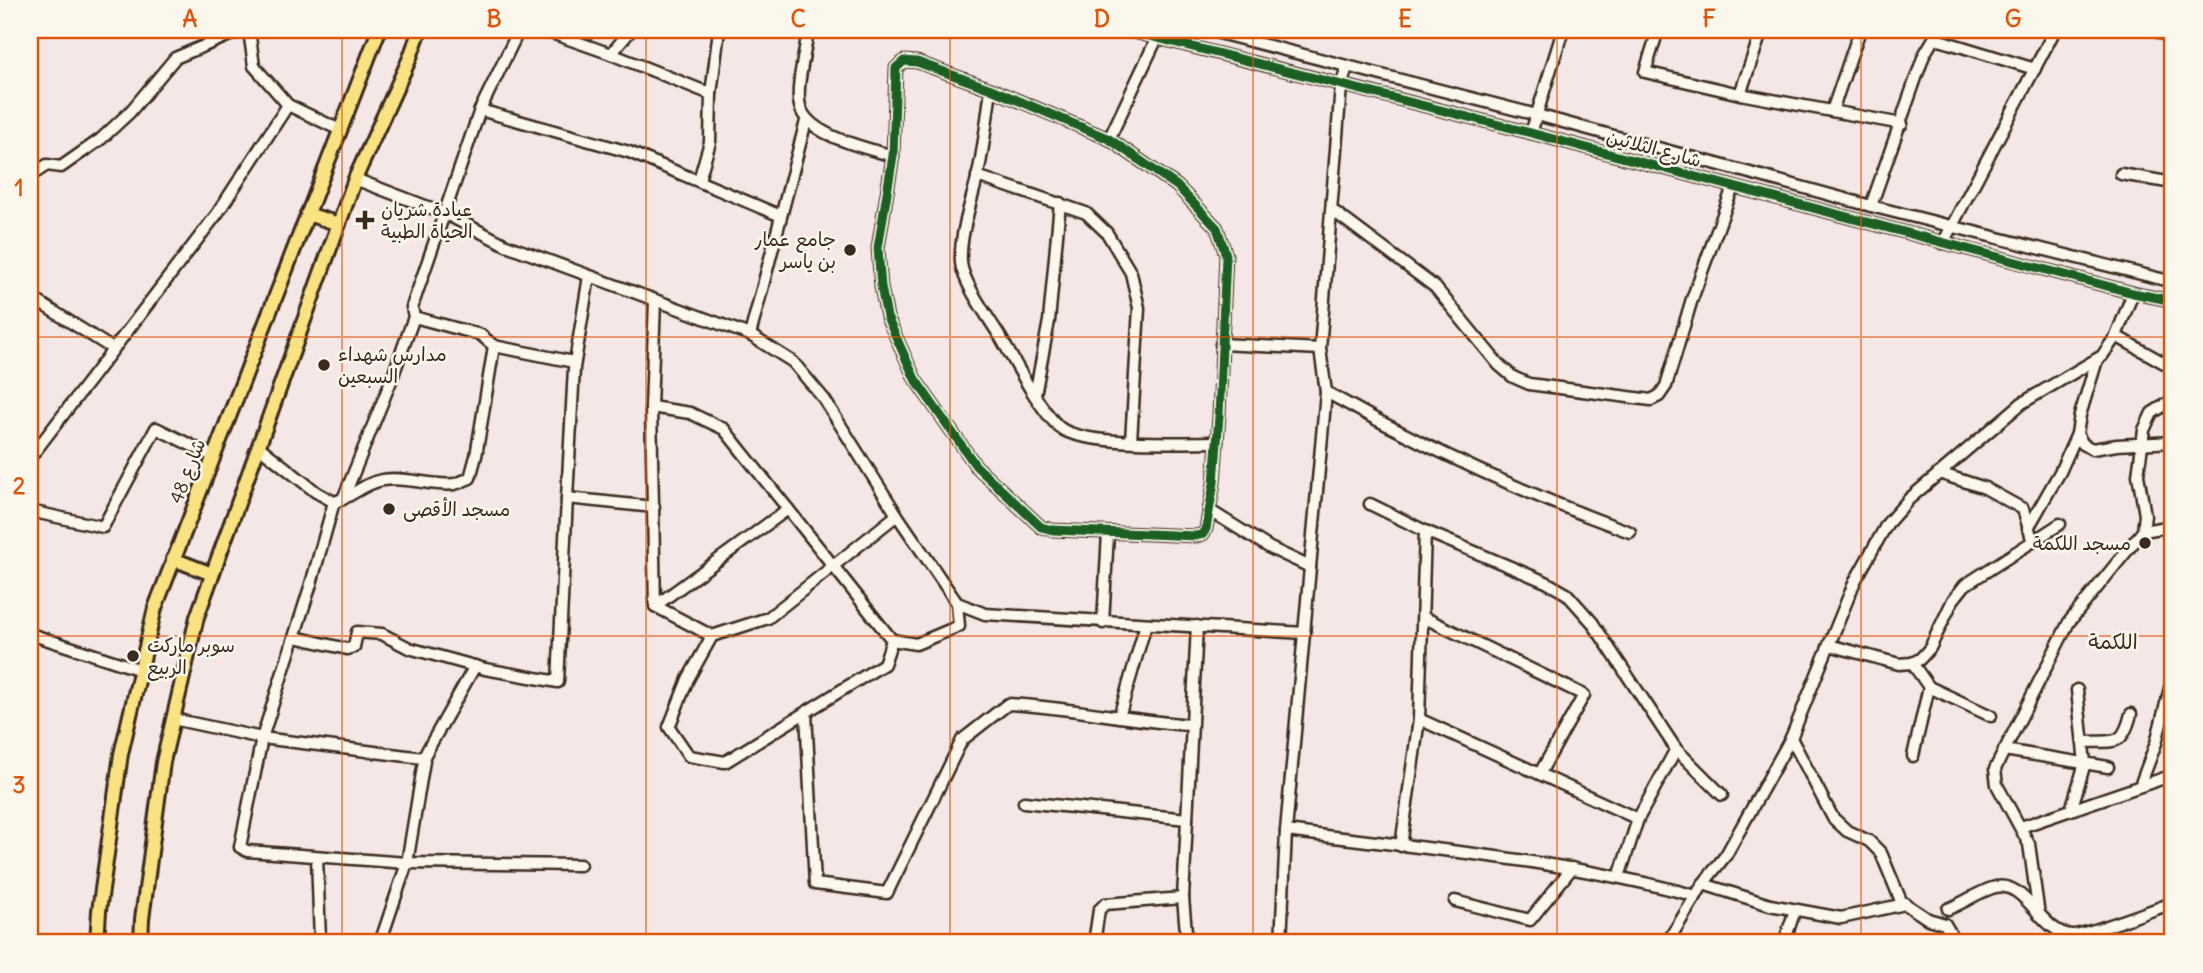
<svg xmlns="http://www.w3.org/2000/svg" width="2203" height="973" font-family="Delius,'Playpen Sans Arabic',sans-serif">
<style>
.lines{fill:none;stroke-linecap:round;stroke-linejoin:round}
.minor-casing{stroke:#3b2a1e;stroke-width:15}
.major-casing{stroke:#3b2a1e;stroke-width:18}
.minor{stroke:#fbf7ec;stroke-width:10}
.major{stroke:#f8e281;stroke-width:12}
.cycleway-casing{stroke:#fbf7ec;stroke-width:13}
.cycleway{stroke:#1b5e20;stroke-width:9}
.grid{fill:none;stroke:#df570d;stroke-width:2;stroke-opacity:0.55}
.poi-dot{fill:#3b2a1e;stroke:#fbf7ec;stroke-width:2.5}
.labels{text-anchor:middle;stroke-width:5;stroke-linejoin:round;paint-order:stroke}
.street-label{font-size:19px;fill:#3b2a1e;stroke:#fbf7ec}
.poi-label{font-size:19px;fill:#3b2a1e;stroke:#fbf7ec;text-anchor:start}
.neighbourhood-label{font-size:21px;fill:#3b2a1e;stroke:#fbf7ec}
.neatline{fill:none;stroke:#df570d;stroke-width:2.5}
.grid-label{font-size:23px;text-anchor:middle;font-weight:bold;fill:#df570d}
</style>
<rect width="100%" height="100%" fill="#f4e7e5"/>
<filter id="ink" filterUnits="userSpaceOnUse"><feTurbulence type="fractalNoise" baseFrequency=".0143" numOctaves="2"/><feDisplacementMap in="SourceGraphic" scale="14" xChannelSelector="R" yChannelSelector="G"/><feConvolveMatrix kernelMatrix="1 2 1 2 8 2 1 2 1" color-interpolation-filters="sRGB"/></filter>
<g filter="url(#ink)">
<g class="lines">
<defs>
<g id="minor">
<path d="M249,30l5,36 34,39 52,25"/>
<path d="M543,30l68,24 100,40"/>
<path d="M808,30c-2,20 -13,58 -8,76 7,30 67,42 93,50"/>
<path d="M1126,30l405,103 602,160 40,8"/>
<path d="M1207,30l330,85 334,91 302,76"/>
<path d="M1658,30l-13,42 95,22 162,30"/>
<path d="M2154,30l19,8"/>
<path d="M1936,39l99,30"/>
<path d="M611,54l20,-24"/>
<path d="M904,61l13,1 74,27 118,50 68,47 40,42 9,27 -7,161 -5,67 -8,46 -3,5 -7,2 -143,-6 -12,-3 -65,-61 -61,-87 -28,-62 -6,-30 -3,-39 15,-92 3,-88z"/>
<path d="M991,89c-4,29 -7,57 -13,85 -6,26 -19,62 -17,89 2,20 29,57 40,75 15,26 37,69 58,89 24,20 125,15 158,15"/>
<path d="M1740,94l22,-64"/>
<path d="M480,110l149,42 152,64"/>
<path d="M1832,111l28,-81"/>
<path d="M1531,133l32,-103"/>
<path d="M1109,139l48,-101"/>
<path d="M2121,174l52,9"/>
<path d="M30,176l17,-11 14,2 40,-28 29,-27 45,-54 67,-28"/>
<path d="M977,176l109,37 21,20 24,40 8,35 -8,133"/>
<path d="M355,179l91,35 60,31 244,90 43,27 31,37 73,116 60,88 2,23 -43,18 -24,-4"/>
<path d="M699,180l11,-38 1,-48 8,-64"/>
<path d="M1871,206l53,-151 15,-25"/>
<path d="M1332,210l103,77 64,78 14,12 16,7 122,16 8,-4 7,-10 26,-87 41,-112"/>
<path d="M1943,243l112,-213"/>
<path d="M589,276l-15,92 -7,130 87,9"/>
<path d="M655,301l-4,106 4,199"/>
<path d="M30,310l7,-9 76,48"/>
<path d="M750,335l56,-214"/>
<path d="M2116,336l57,32"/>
<path d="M1221,344l99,5"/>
<path d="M494,346l80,16"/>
<path d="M2097,360l-17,55 -3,19 6,10 9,5 25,-4 56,-3"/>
<path d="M1326,392c97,55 199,102 304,140"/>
<path d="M1035,395l14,-74 11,-118"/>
<path d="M651,407l39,6 34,16 64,80"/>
<path d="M258,446l58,46 18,10c17,-4 29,-19 49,-22 24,-4 50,7 72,4 4,-1 10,-4 15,-6l6,-22 18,-110 -13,-11 -67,-18 -2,-10 68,-197 39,-80"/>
<path d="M30,458l187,-244 71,-109"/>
<path d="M1939,473l46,15 38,21 10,33"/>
<path d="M343,499l48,-118 23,-64"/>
<path d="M334,502l-23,82 -49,154 -22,109 7,4 160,12 173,2"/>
<path d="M1370,504l55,27 121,51 21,12 25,28 84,127 -38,70"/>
<path d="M1209,510l61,38 40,19"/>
<path d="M30,511l73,16 53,-99 57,28"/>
<path d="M2028,528l32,-56 17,-38"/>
<path d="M2143,531l30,-5"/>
<path d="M957,603l28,11 320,19"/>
<path d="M1423,617l161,78 -44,78"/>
<path d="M1103,623l5,-90"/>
<path d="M30,634l111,36"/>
<path d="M712,636l-24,43 -19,48 20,29 36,6 159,-98 8,-24 -104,-131 -133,97 57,30 56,-18 129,-103"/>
<path d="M295,637l52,12 7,-2 3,-15 25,2 27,14 76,21 73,13 9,-184"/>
<path d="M1829,645l70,19 13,-1 8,-4 10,-11 23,-48 12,-15 95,-61"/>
<path d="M1912,663l17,24 -16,69"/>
<path d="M1929,687l62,29"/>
<path d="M806,713l9,171 72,9 75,-153 46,-36c61,3 122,17 183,21"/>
<path d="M1119,717l27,-93"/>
<path d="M173,719l89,19 161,20 1,3 -17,102 -26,77"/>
<path d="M1419,719l219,100 -19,58"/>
<path d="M1791,738l42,80 14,13 22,10 12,12 20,48 27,18 17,5 11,19"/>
<path d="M2083,742c31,-2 39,7 48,-28"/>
<path d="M1676,749l46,46"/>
<path d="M2004,750l104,17"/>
<path d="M423,758l52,-92"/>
<path d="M2140,786l16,-43 17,-67"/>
<path d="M1024,802l163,17"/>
<path d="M2071,810l14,-47 -8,-73"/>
<path d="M2021,827l152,-52"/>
<path d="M1286,831c137,18 276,28 410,65"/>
<path d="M1401,846l18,-127 6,-188"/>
<path d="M317,857l3,84 34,2"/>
<path d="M1703,884l67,21 71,13 64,-14"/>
<path d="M1455,901l75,19 42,-52"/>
<path d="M1948,909c15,-6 29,-16 44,-21 34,-11 47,44 79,47 15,1 83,-26 102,-32"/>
<path d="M2039,915l-10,-71 -32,-59 -2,-16 74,-147 74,-91 2,-16 -7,-40 6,-45 8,-17 21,-13"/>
<path d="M380,943l1,-3 23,3"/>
<path d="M1094,943l5,-33 6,-6 78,-6"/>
<path d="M1187,943l-4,-45 14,-272"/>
<path d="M1281,943l5,-112 40,-439 -6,-43 21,-263 6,-19"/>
<path d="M1667,943l36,-59 23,-29 65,-117 64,-157 32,-57 22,-25 113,-96 80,-47 14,-20 17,-43"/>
<path d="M1784,943l11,-33"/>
</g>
<g id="major">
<path d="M307,214l32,10"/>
<path d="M173,559l39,15"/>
<path d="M97,943l2,-32 22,-157 34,-146 224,-578"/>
<path d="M141,943l1,-24 21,-157 34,-145 158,-438 54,-119 11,-30"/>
</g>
</defs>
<use href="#minor" class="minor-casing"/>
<use href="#major" class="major-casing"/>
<use href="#minor" class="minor"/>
<use href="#major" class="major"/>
<defs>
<g id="cycleway">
<path d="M1126,30l405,103 602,160 40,8"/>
<path d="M904,61l13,1 74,27 118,50 68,47 40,42 9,27 -7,161 -5,67 -8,46 -3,5 -7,2 -143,-6 -12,-3 -65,-61 -61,-87 -28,-62 -6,-30 -3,-39 15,-92 3,-88z"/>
</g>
</defs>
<use href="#cycleway" class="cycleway-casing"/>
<use href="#cycleway" class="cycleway"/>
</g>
</g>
<path class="grid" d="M342,30v913M646,30v913M950,30v913M1253,30v913M1557,30v913M1861,30v913M30,337h2143M30,636h2143"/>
<g class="poi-dot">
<path d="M361.5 209.5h7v7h7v7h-7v7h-7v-7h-7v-7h7z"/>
<circle cx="850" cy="250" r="7"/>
<circle cx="324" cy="365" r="7"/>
<circle cx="389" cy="509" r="7"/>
<circle cx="2145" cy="543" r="7"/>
<circle cx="133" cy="656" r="7"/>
</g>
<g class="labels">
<g class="street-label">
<text transform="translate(1654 148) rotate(15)" y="7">شارع الثلاثين</text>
<text transform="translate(187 471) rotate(-69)" y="7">شارع 48</text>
</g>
<g class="poi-label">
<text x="381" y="216">عيادة شريان<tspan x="381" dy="22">الحياة الطبية</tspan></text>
<text x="836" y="246" text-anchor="end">جامع عمار<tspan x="836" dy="22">بن ياسر</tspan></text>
<text x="338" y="361">مدارس شهداء<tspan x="338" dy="22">السبعين</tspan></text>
<text x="403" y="516">مسجد الأقصى</text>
<text x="2131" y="550" text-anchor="end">مسجد اللكمة</text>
<text x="147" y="652">سوبر ماركت<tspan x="147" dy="22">الربيع</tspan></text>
</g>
<g class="neighbourhood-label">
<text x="2113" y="649">اللكمة</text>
</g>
</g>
<rect width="2203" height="973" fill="none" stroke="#fbf7ec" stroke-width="77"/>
<rect x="38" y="38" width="2126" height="896" class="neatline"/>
<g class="grid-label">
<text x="190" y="27">A</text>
<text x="494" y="27">B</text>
<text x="798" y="27">C</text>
<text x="1102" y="27">D</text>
<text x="1405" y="27">E</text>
<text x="1709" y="27">F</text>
<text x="2013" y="27">G</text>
<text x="19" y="196">1</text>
<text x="19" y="494">2</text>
<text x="19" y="793">3</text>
</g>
</svg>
